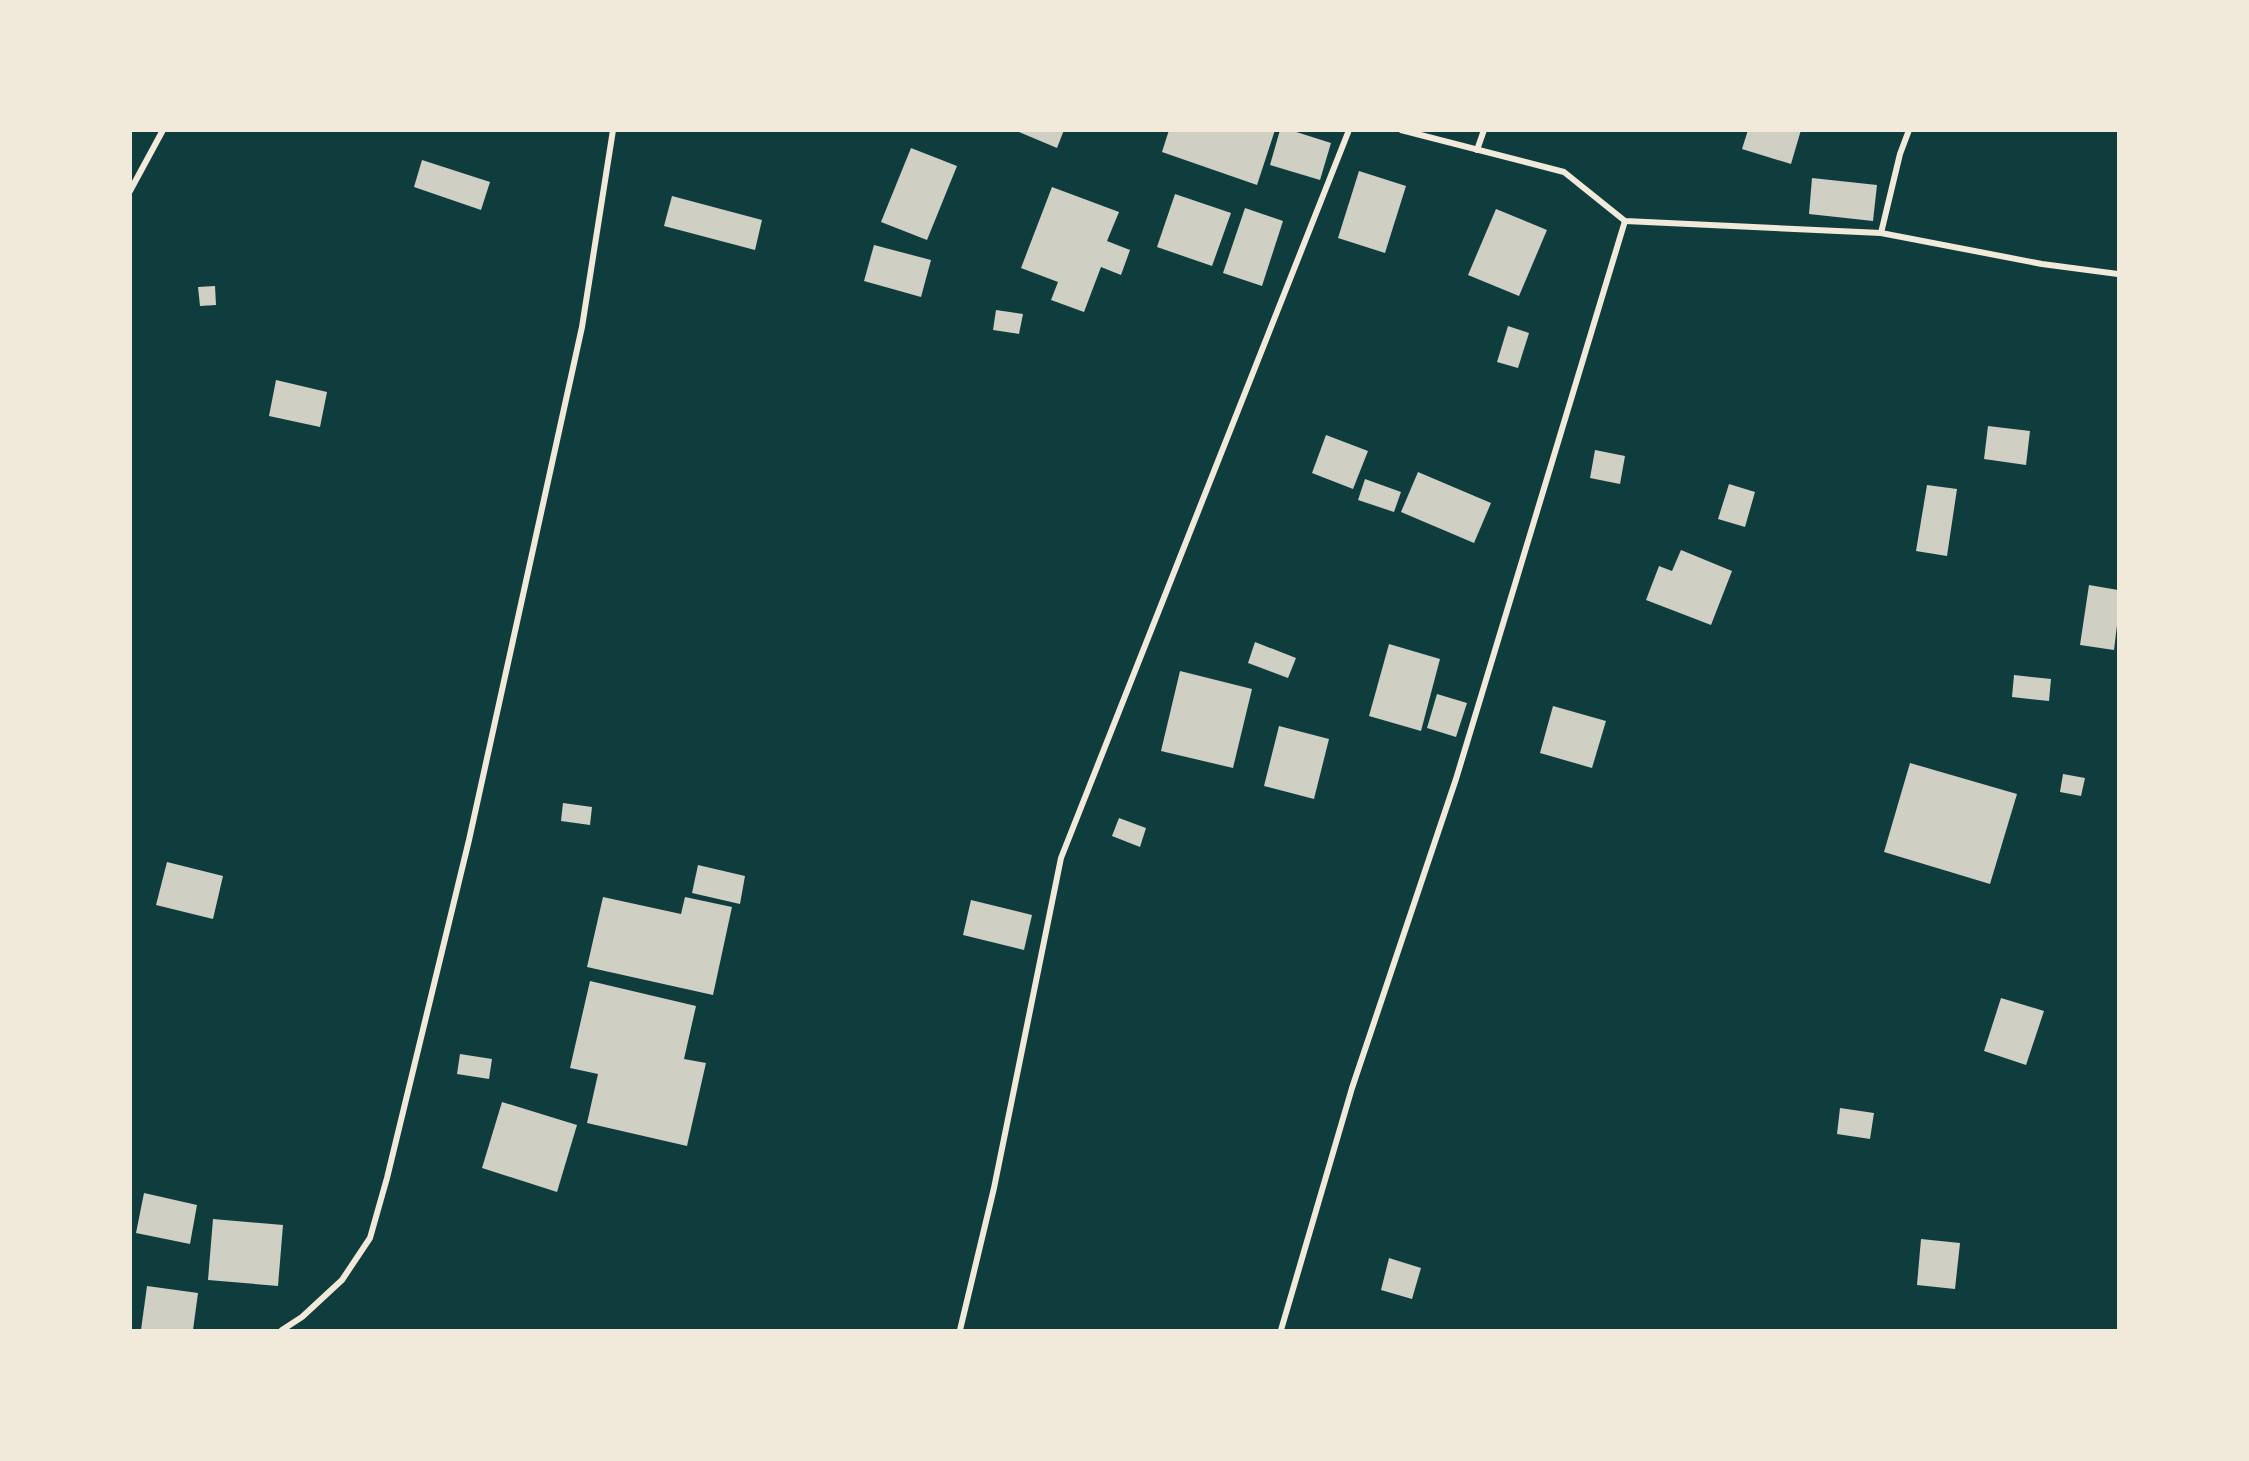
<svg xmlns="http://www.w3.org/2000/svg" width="2249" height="1461" font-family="'Archivo Narrow',sans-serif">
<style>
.building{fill:#cfcfc3}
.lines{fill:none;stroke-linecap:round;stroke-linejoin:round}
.minor{stroke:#f1e9da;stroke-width:6}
</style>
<rect width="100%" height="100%" fill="#0f3d3e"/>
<g class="building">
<path d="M1014,130h50l-7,18z"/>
<path d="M1169,130h106l-18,55 -95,-33z"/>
<path d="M1280,130h10l41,13 -11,37 -50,-15z"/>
<path d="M1748,130h53l-10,34 -49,-15z"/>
<path d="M911,148l46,18 -30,74 -46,-18z"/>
<path d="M422,160l68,22 -9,28 -67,-23z"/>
<path d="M1359,171l47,15 -21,67 -47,-15z"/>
<path d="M1812,178l65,7 -4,36 -64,-7z"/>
<path d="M1052,187l67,25 -12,29 23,9 -9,25 -20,-8 -17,45 -33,-12 7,-18 -37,-14z"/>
<path d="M1175,194l56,19 -19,53 -55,-19z"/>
<path d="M672,196l90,24 -7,30 -91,-24z"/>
<path d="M1245,208l38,13 -21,65 -39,-13z"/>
<path d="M1496,209l51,21 -28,66 -51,-21z"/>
<path d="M874,245l57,15 -10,37 -57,-16z"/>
<path d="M215,286l1,19 -16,1 -2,-19z"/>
<path d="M996,310l27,4 -4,20 -26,-4z"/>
<path d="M1508,326l21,7 -11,35 -21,-6z"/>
<path d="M276,380l51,12 -7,35 -51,-11z"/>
<path d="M1988,426l42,5 -4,34 -42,-6z"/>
<path d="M1326,435l42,16 -15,38 -41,-16z"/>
<path d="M1595,450l30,6 -5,28 -30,-6z"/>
<path d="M1418,472l73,31 -17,40 -73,-31z"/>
<path d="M1365,479l36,13 -7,20 -36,-12z"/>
<path d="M1729,484l26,8 -10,35 -27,-8z"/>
<path d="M1927,485l30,4 -10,67 -31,-5z"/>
<path d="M1681,550l51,21 -21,54 -65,-25 13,-34 13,5z"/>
<path d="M2089,585l29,5v27l-4,33 -34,-5z"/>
<path d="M1255,642l41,16 -8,20 -40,-15z"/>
<path d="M1389,644l51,15 -19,72 -52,-15z"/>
<path d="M1180,671l72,18 -19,79 -72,-17z"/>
<path d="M2014,675l37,4 -2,22 -37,-4z"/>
<path d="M1437,694l30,9 -11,34 -29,-9z"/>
<path d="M1553,706l53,15 -14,47 -52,-15z"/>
<path d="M1279,726l50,13 -15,60 -50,-13z"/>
<path d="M1910,763l107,31 -27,90 -106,-32z"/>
<path d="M2063,774l22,4 -4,18 -21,-4z"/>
<path d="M563,803l29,4 -2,18 -29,-4z"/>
<path d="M1119,818l27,10 -6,19 -28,-11z"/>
<path d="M167,862l56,14 -10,43 -57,-14z"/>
<path d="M698,865l47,11 -5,28 -48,-11z"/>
<path d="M603,897l78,17 4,-17 47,10 -19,88 -126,-28z"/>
<path d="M971,900l61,15 -8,35 -61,-15z"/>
<path d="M590,981l106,25 -12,53 22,4 -19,83 -100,-23 11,-49 -28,-6z"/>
<path d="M2001,998l43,13 -18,54 -42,-14z"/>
<path d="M460,1054l32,5 -3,20 -32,-5z"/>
<path d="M502,1102l75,23 -20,67 -75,-24z"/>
<path d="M1840,1108l34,5 -4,26 -33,-5z"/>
<path d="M144,1193l53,12 -7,39 -54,-11z"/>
<path d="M213,1219l70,6 -5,61 -70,-6z"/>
<path d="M1921,1239l39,4 -5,46 -38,-4z"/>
<path d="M1389,1258l32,10 -9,31 -31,-9z"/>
<path d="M147,1286l51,7 -5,37h-52z"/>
</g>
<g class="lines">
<g class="minor">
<path d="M1401,130l163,42 61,49 256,12 161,31 76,10"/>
<path d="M1477,150l7,-20"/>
<path d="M130,191l33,-61"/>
<path d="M1881,233l19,-79 9,-24"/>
<path d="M282,1330l20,-13 40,-37 28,-42 17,-60 82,-338 113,-513 31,-197"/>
<path d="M960,1330l34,-142 67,-330 288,-728"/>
<path d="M1281,1330l71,-242 104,-309 169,-558"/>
</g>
</g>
<rect width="2249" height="1461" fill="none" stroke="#f1e9da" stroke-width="264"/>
</svg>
